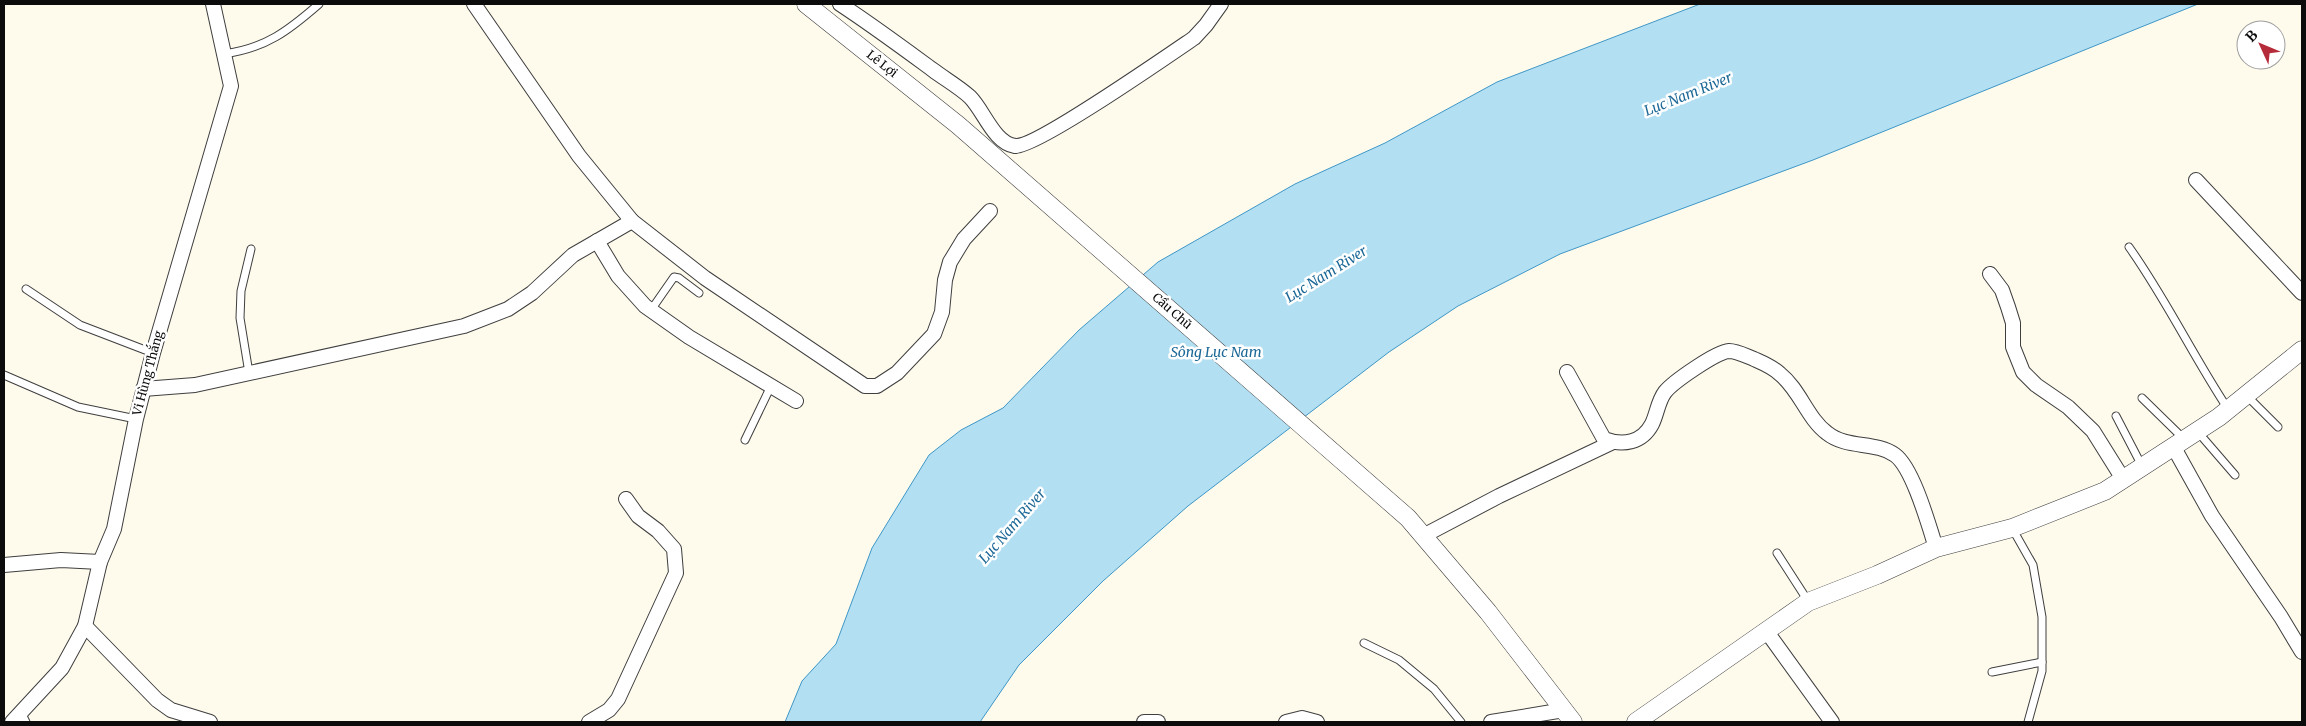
<svg xmlns="http://www.w3.org/2000/svg" width="2306" height="726" font-family="Merriweather,serif">
<style>
.water{fill:#b3dff3;stroke:#3e97c6}
.lines{fill:none;stroke-linecap:round;stroke-linejoin:round}
.service-casing{stroke:#3f3f3f;stroke-width:9}
.minor-casing{stroke:#3f3f3f;stroke-width:16}
.tertiary-casing{stroke:#3f3f3f;stroke-width:19}
.service{stroke:#fff;stroke-width:7}
.minor{stroke:#fff;stroke-width:14}
.tertiary{stroke:#fff;stroke-width:18}
.labels{text-anchor:middle;stroke-width:5;stroke-linejoin:round;paint-order:stroke}
.street-label{font-size:12px;fill:#0c0c0c;stroke:#fff}
.water-label{font-size:14px;font-style:italic;fill:#1c6897;stroke:#fff}
</style>
<rect width="100%" height="100%" fill="#fefaec"/>
<path class="water" d="M1700,4h498l-385,156 -253,94 -102,52 -69,46 -201,154 -85,75 -84,84 -39,57h-195l17,-41 34,-37 36,-96 57,-93 32,-25 42,-22 76,-78 79,-68 137,-78 90,-41 112,-61z"/>
<g class="lines">
<defs>
<g id="service">
<path d="M224,54c42,-6 64,-23 95,-50"/>
<path d="M2129,247c37,52 64,109 99,162"/>
<path d="M26,289l54,36 73,28"/>
<path d="M651,310l23,-33 5,1 20,15"/>
<path d="M249,373l-9,-55 1,-27 10,-42"/>
<path d="M4,375l74,32 58,12"/>
<path d="M2246,395l32,32"/>
<path d="M2142,398l42,41"/>
<path d="M2116,416l26,50"/>
<path d="M2197,431l38,44"/>
<path d="M745,440l26,-54"/>
<path d="M2012,528l21,37 9,52v54l-14,51"/>
<path d="M1777,553l31,48"/>
<path d="M1364,643l35,17 35,29 27,33"/>
<path d="M1992,672l50,-10"/>
<path d="M21,712l5,10"/>
</g>
<g id="minor">
<path d="M474,4l105,152 53,65 73,57 160,108h12l20,-13 37,-39 8,-22 3,-32 5,-18 14,-23 26,-28"/>
<path d="M840,4c32,21 63,44 93,66 12,9 26,17 37,27 14,14 24,46 45,49 20,2 154,-91 179,-108l12,-13 15,-21"/>
<path d="M2196,180l106,113"/>
<path d="M597,241l21,35 27,30 44,31 107,64"/>
<path d="M1990,274l12,16 6,17 5,16v24l10,25 13,13 32,22 25,24 30,48"/>
<path d="M1567,372l37,67c19,7 38,4 48,-15 5,-10 6,-23 13,-32 8,-10 51,-40 64,-41 8,0 17,5 25,8 9,4 19,8 26,15 20,16 27,44 47,59 20,16 48,8 68,22 18,13 34,71 41,93"/>
<path d="M143,389l52,-4 269,-59 44,-17 24,-16 41,-38 59,-34"/>
<path d="M2173,446l39,70 69,101 21,35"/>
<path d="M1423,536l76,-40 114,-54"/>
<path d="M4,565l57,-5 39,2"/>
<path d="M85,626l72,74 14,10 39,12"/>
<path d="M1767,632l65,90"/>
<path d="M12,722l50,-54 23,-42 15,-64 14,-33 22,-110 17,-66 78,-267 -18,-82"/>
<path d="M589,722l20,-12 9,-11 58,-126 -2,-24 -16,-18 -20,-15 -12,-17"/>
<path d="M1144,722h14"/>
<path d="M1286,722l16,-4 15,4"/>
<path d="M1491,722l73,-12"/>
</g>
<g id="tertiary">
<path d="M806,4l152,121 450,393 80,94 85,110"/>
<path d="M1636,722l172,-120 69,-27 59,-27 76,-20 93,-37 114,-74 83,-67"/>
</g>
</defs>
<use href="#service" class="service-casing"/>
<use href="#minor" class="minor-casing"/>
<use href="#tertiary" class="tertiary-casing"/>
<use href="#service" class="service"/>
<use href="#minor" class="minor"/>
<use href="#tertiary" class="tertiary"/>
</g>
<g class="labels">
<g class="street-label">
<text transform="translate(882 64) rotate(38)" y="4">Lê Lợi</text>
<text transform="translate(1172 311) rotate(41)" y="4">Cầu Chũ</text>
<text transform="translate(148 373) rotate(-75)" y="4">Vi Hùng Thắng</text>
</g>
<g class="water-label">
<text transform="translate(1688 94) rotate(-22)" y="5">Lục Nam River</text>
<text transform="translate(1326 274) rotate(-32)" y="5">Lục Nam River</text>
<text x="1216" y="357">Sông Lục Nam</text>
<text transform="translate(1012 526) rotate(-49)" y="5">Lục Nam River</text>
</g>
</g>
<rect width="2306" height="726" fill="none" stroke="#0c0c0c" stroke-width="10"/>
<g transform="translate(2261 45) rotate(314)"><circle r="24" fill="#ffffff" stroke="#9e9e9e"/>
<path d="M0-4L9 19L0 12L-9 19Z" fill="#b52b39"/>
<text y="-8" font-size="14" font-weight="bold" text-anchor="middle" fill="#0c0c0c">B</text>
</g>
</svg>
